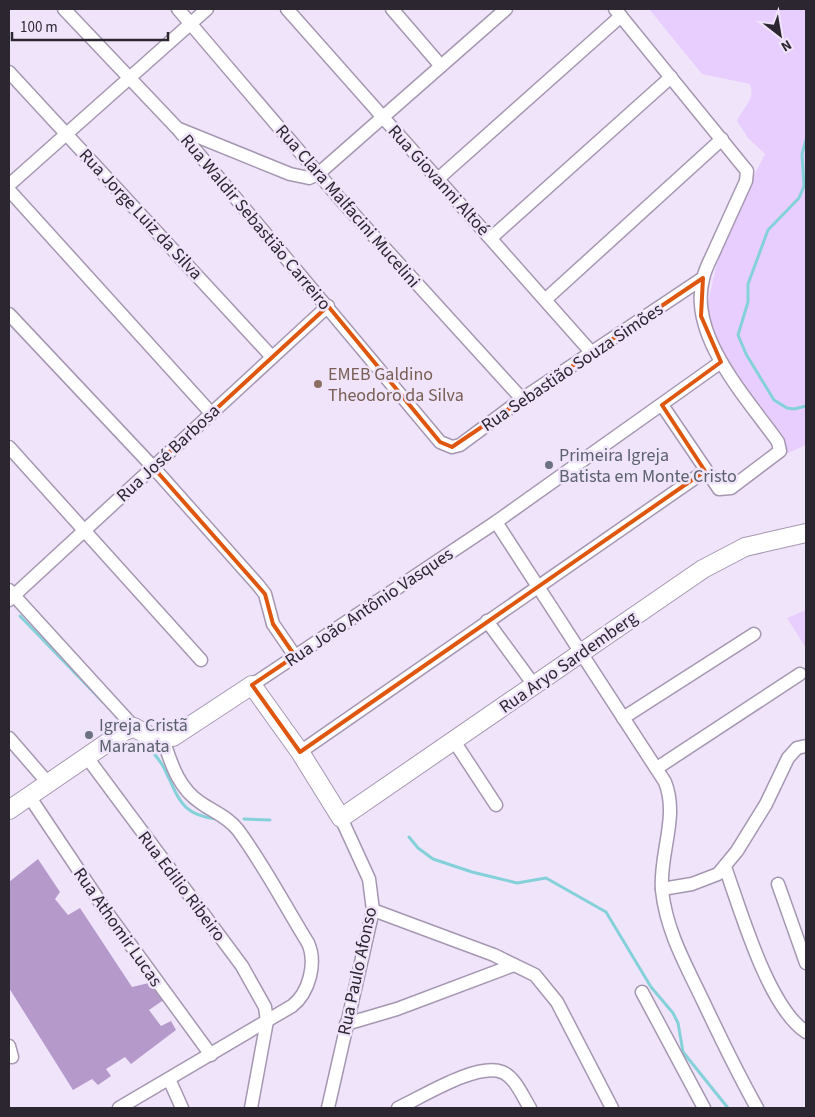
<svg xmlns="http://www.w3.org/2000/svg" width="815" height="1117" font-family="'Source Sans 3',sans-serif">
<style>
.green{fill:#e8cefe}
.forest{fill:#b599cb}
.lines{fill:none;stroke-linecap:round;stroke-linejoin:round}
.stream{stroke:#85d1d9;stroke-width:3}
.street-casing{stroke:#a597b1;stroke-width:15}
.secondary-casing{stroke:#a597b1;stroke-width:20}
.street{stroke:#fff;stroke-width:12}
.secondary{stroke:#fff;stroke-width:18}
.marked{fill:none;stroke:#df560e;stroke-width:4;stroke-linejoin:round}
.education-dot{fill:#8d6e63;stroke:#f0e4fb;stroke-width:2}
.worship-dot{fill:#6b7280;stroke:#f0e4fb;stroke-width:2}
.labels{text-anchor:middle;stroke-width:5;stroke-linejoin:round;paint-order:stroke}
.street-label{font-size:18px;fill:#2c2630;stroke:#f0e4fb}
.education-label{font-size:18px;fill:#785e54;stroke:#f0e4fb;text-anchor:start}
.worship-label{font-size:18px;fill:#5b616d;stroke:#f0e4fb;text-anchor:start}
</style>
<rect width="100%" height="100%" fill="#f0e4fb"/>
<g class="green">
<path d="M649,9h157v436l-18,8 -59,-83 -24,-55 19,-82 41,-79 -17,-16 -11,-17c6,-14 19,-21 13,-37l-48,-10z"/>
<path d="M806,610v38l-19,-30z"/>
</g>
<path class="forest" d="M38,859l22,33 -5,7 13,16 12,-7 52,79 21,-5 12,17 -16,11 12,16 10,-5 5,9 -45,34 -6,-7 -19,12 5,7 -13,9 -6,-6 -19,11 -64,-102v-106z"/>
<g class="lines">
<g class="stream">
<path d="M806,140l-4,14 2,32 -5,12 -31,32 -20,54v18l-10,33 8,19 28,46 13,8 7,1 12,-3"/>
<path d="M20,616l83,86"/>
<path d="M148,746c5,7 12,14 16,22 15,30 16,47 53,51"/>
<path d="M244,819l26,1"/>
<path d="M409,837l9,11 15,11 39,13 45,11 29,-5 60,34 45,75 22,26 5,10 5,29 45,56"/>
</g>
<defs>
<g id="street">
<path d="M64,9l113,119 263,314 12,5 8,-2 62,-46 181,-121"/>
<path d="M178,9l162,190 182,200"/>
<path d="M287,9l304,343"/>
<path d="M392,9l49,57"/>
<path d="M615,9l132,162 -1,10c-10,22 -20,44 -30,66 -4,10 -11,21 -13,32 -15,57 44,119 75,163l2,9 -49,37 -12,1 -57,-84"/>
<path d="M9,72l263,285"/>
<path d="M179,129l111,45 19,4 9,-4 188,-165"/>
<path d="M439,178l182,-162"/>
<path d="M9,185l198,-176"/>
<path d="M9,190l202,223"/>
<path d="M491,238l180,-161"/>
<path d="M546,299l176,-160"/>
<path d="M9,314l144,153 105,118 7,9 8,30 22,32"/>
<path d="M9,447l192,213"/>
<path d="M496,522l169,260c14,35 -6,72 -3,108 4,41 25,77 42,113 17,36 34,71 53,105"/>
<path d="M9,590l125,137"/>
<path d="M9,600l319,-294"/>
<path d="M487,621l47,64"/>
<path d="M252,685l244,-163 225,-160"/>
<path d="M623,718l131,-84"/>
<path d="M9,738l39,45"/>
<path d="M454,741l42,64"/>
<path d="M300,752l405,-281"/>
<path d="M86,756l156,210 23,41 2,14 -16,87"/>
<path d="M657,768l143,-94"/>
<path d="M29,796l79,118 103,141"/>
<path d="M725,867c16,44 43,140 81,165"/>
<path d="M778,884l28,79"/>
<path d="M662,889l30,-5 26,-10 19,-23 29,-47 22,-46 9,-10 9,-2"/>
<path d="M373,910l121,45 41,20 22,27 55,106"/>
<path d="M642,992l62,116"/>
<path d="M346,1024l51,-15 117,-44"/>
<path d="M9,1046l3,11"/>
<path d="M169,1079l13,29"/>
<path d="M119,1108l173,-102c17,-13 25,-43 16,-63 -23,-37 -44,-78 -70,-113 -10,-13 -24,-18 -37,-27 -23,-15 -30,-40 -38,-64"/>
<path d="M328,1108l45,-198 -4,-31 -28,-61"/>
<path d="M398,1108c24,-11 79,-46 104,-36 13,5 21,25 28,36"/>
</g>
<path id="secondary" d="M9,810l114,-78 11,-5c13,9 22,13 39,10l79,-52 48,67 41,66 362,-249 42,-22 61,-14"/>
</defs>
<use href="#street" class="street-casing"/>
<use href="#secondary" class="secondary-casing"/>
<use href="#street" class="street"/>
<use href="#secondary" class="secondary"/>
</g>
<path class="marked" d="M703,278l-2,38 20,46 -59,43 43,66 -405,281 -48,-67 43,-29 -22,-32 -8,-30 -112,-127 175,-161 112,136 12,5z"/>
<circle class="education-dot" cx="318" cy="384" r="5"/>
<g class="worship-dot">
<circle cx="549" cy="465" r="5"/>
<circle cx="89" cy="735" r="5"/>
</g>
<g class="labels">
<g class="street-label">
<text transform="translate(439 180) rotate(48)" y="6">Rua Giovanni Altoé</text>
<text transform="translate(348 206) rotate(49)" y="6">Rua Clara Malfacini Mucelini</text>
<text transform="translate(141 214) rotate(47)" y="6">Rua Jorge Luiz da Silva</text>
<text transform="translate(256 222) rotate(50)" y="6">Rua Waldir Sebastião Carreiro</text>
<text transform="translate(572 367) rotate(-34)" y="6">Rua Sebastião Souza Simões</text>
<text transform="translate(168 453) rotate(-43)" y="6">Rua José Barbosa</text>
<text transform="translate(369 607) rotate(-34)" y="6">Rua João Antônio Vasques</text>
<text transform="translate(568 662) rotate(-35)" y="6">Rua Aryo Sardemberg</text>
<text transform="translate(182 886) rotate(53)" y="6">Rua Edilio Ribeiro</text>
<text transform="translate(118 927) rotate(55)" y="6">Rua Athomir Lucas</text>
<text transform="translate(357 971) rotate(-78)" y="6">Rua Paulo Afonso</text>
</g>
<g class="education-label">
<text x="328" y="380">EMEB Galdino<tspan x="328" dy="21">Theodoro da Silva</tspan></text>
</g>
<g class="worship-label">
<text x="559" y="461">Primeira Igreja<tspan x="559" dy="21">Batista em Monte Cristo</tspan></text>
<text x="99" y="731">Igreja Cristã<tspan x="99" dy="21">Maranata</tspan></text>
</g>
</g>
<rect width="815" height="1117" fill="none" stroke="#2c2630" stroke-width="20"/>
<g transform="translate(780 35) rotate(149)" stroke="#f0e4fb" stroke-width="4" paint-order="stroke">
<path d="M0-4L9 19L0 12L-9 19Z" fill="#2c2630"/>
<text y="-8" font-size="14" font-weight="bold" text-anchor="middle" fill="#2c2630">N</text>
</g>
<path d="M12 32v8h156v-8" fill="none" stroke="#2c2630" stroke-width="2.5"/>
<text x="20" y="32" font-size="15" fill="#2c2630" stroke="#f0e4fb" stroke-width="4" paint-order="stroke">100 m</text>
</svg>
